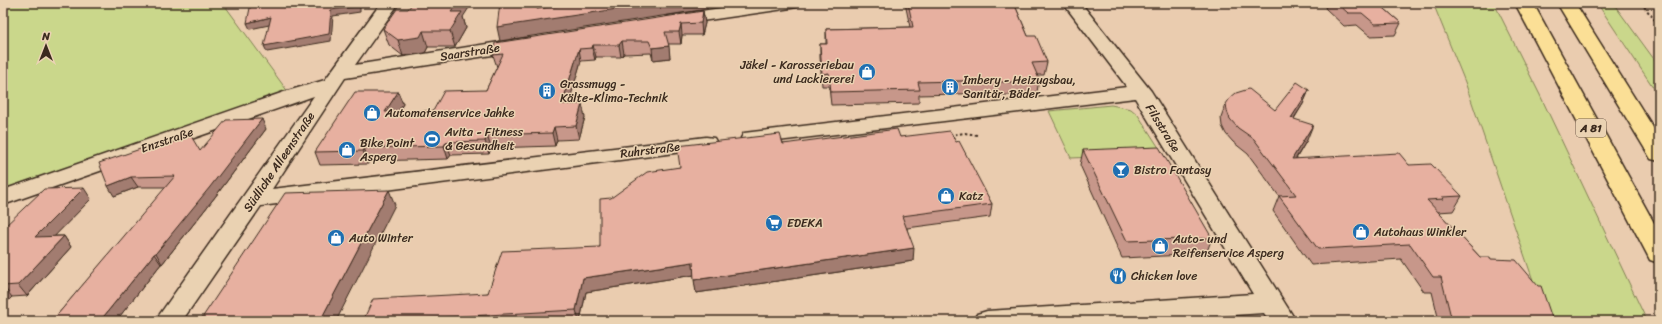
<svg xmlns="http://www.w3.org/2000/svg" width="1662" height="324" font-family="Sriracha,sans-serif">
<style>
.green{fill:#cad78b;stroke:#828054}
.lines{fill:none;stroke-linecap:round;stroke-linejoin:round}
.minor-casing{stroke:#3b2a1e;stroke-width:3}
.highway-casing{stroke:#3b2a1e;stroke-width:3}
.path{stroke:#3b2a1e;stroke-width:2;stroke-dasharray:2.5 2.5;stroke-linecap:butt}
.minor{fill:#ead2b2;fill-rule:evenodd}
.highway{fill:#fbdf96;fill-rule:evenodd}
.wall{fill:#c7978a;stroke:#3b2a1e}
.shaded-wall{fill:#a27b70;stroke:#3b2a1e}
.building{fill:#e7b0a0;stroke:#3b2a1e}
.labels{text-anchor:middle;stroke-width:3;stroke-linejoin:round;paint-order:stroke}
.shield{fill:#ead2b2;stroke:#705c4a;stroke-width:1}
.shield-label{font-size:11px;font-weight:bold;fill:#3b2a1e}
.street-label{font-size:12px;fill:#3b2a1e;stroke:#ead2b2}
.poi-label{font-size:12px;fill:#3b2a1e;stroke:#ead2b2;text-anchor:start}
</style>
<rect width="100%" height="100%" fill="#eaccaf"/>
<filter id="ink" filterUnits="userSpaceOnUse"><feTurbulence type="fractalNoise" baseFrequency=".025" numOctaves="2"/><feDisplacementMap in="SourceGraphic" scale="8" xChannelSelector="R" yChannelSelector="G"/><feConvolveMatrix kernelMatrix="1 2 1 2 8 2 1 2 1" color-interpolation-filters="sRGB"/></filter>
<g filter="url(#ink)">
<g class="green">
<path d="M3,3h220l68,93 -288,102z"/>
<path d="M1433,3h61l46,92 107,226h-100l-82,-239z"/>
<path d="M1597,3h16l46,63v30z"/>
<path d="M1111,105l20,4 7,6 25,39 -92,4 -22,-47z"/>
</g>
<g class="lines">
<defs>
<g id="minor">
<path d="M381,3h18l-44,62 169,-27 6,2 3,4 -3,4 -6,2 -179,28 -73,111 434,-52 8,1 3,5 -3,5 -8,1 -445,57 -79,115h-27l159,-225 -311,109v-15l281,-98 41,-12z"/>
<path d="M755,3h45l-3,4 -6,1 -117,17 -6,-1 -3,-4 3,-4 6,-1z"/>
<path d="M1063,3h18l70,88 145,230h-27l-5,-8 -120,8h-170l3,-7 10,-3 266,-17 -118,-196 -383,46 -8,-1 -3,-5 3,-5 8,-1 375,-45z"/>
</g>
<g id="highway">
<path d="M1515,3h18l126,229v31l-9,-3 -3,-6z"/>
<path d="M1557,3h18l84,134v24l-8,-2 -3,-5z"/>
</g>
</defs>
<use href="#minor" class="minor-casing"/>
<use href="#highway" class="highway-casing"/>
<g class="path">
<path d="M1641,3l18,22"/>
<path d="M950,135l15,-2 12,2"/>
</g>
<use href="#minor" class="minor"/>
<use href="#highway" class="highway"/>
</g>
<g class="wall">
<path d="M905,3h109l14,33 19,26 -3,13h-7l2,4 -2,13 -19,1v2h-23l-1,-2 -75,2v8l-88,2 -2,-19h-7l-2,-29v-13h6v-15l84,-2z"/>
<path d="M1327,3h51l23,20 -6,12 -25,1 -13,-11 -13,1 -19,-18z"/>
<path d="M703,11l2,12 -3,12h-20l-1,9h-13l2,14 -17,2 -2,-7 -27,1 -3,3h-25l-1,3 -14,1 -13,43 17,13 -6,22 -22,1 -2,6 -64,2 -2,6 -38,1 -3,4 -79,2 -1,3 -48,1 -5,-13 83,-60 5,12 -5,8 35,-1 53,-21 11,-23 -4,-12z"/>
<path d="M463,17l3,11 -11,19h-27l-3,6 -22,3 -14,-11 -6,-16z"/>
<path d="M1309,90l-6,14 -9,15 13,21 -11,19 113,6 53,31 -9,15 -15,1 42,45 73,64h-114l-7,-29h-8l-23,-33 -90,6 -38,-54 6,-15 -31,-42 -15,-12 -7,-8 -4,-8 -1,-8 5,-14 49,6z"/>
<path d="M266,129l-51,68 -53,67h-1l-45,57h-64l115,-134h-29l-24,9 46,-49 40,4z"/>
<path d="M900,137l56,5 36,62 -2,13 -83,11 6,33 -217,32 -2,-18 -108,17 -6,29h-217l125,-28 112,-46 11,-49 69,-31 103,-23z"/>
<path d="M1083,150l129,88 -6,16 -84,4 -42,-93z"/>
<path d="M91,199l-37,37h10l7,11 -44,49 -15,1 -9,9v-78z"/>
</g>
<g class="shaded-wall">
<path d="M357,3h3v9l-27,4 -2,25 -64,11 -3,-6 67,-36z"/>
<path d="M458,3h14l-9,14 3,11 -11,19 -5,-16 1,-19z"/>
<path d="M534,3h7v11l116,-11h51l-1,6 -207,32 -3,-14z"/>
<path d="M703,11l2,12 -3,12 -1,-12z"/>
<path d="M271,17l3,7 -24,5 -3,-6z"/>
<path d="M681,24l1,11 -1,9 -2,-12z"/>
<path d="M423,31l5,16 -3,6 -22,3 -5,-16z"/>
<path d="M622,41l2,13 -3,3 -2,-12z"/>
<path d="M593,45l3,12 -1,3 -3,-12z"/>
<path d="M669,46l1,12 -17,2 -1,-12z"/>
<path d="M579,49l2,12 -16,56 -3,-13z"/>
<path d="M1309,90l-6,14 -18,28 6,-14z"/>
<path d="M398,92l5,12 -13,21 -5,-13z"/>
<path d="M582,104l3,13 -6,22 -3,-13z"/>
<path d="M262,119l4,10 -51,68 -53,67 -6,-11z"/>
<path d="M1313,125l-6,15 -21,34 6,-15z"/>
<path d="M554,127l3,13 -2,6 -3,-13z"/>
<path d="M487,135l4,13 -2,6 -4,-13z"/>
<path d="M446,142l5,13 -3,4 -4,-13z"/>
<path d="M364,148l5,13 -1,3 -5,-13z"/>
<path d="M131,177l7,10 -24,9 -6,-10z"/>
<path d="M84,188l7,11 -48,49 -8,-11z"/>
<path d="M389,190l6,15 -59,116h-16z"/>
<path d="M64,236l7,11 -44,49 -9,-11z"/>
<path d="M914,248l-1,13 -217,32 -2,-13z"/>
<path d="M154,254l7,10 -45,57h-16z"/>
<path d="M693,262l1,13 -108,17 -6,29h-1l-3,-11 7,-32z"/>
<path d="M3,286l9,11 -9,9z"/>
</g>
<g class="building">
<path d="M251,3h106v3l-26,4 -2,24 -65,12 7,-29 -24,6z"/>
<path d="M413,3h45l-7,9h11l-12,19h-27l-3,6 -22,3 -15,-11 14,-20h11z"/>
<path d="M500,3h37v6l39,-6h81l-160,24z"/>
<path d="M908,3h106l14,33h8l11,26 -15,1 7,16 -19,1v2h-24v-2l-78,2 2,8 -89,2 -2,-19 -7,1 -2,-30h7l-1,-15 87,-2z"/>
<path d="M1337,3h41l23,20 -26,1 -13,-11h-14z"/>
<path d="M703,11l-2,12 -20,1 -2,8h-14l4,14 -17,2 -3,-7h-27l-3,4h-26l-1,3 -13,1 -17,55h20l-6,22 -22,1 -2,6 -65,2 -2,6 -39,1 -2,4 -80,2 -1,3 -48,1 40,-60h43l-13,20 48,-1 11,-20 42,-1 17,-36 -10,1 2,-12z"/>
<path d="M1297,82l12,8 -18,28 22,7 -21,34 107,-6 10,12 22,-1 31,32 -20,1 2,2 -17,1 53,57h10l1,2 25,1 22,26h3l12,35h-101l-11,-44h-8l-23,-33 -92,5 -39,-53 17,-1 -42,-56 -16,-11 -8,-9 -3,-8 -1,-7 4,-6 6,-5 13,-4 26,21z"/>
<path d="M262,119l-52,68 -54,66 -2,1 -54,67h-48l123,-145 -44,1 -23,9 -9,-23 59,-20 1,4 32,-11 9,15 26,-31z"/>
<path d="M897,129l3,8 50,-6 6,11 3,-1 33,63 -90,12 12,32 -220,32 -1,-18 -110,16 -7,32 -195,11h-18l10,-22 115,-6 14,-42 98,-4v-48l11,-1 36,-26 33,-5 -3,-21 103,-12 3,10z"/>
<path d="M1159,147l53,91 -85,3 -44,-91z"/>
<path d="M84,188l-49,49 29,-1 -46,49 -15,1v-58l41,-39z"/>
<path d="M389,190l-69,131h-120l85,-128z"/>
<path d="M1360,320l30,1h-30z"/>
</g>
</g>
<defs>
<symbol id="shop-disc" viewBox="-11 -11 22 22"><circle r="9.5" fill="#1f6fb2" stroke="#ead2b2"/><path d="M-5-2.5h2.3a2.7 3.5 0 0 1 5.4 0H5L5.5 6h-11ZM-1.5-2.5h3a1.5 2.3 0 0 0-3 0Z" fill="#fff"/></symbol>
<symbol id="building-disc" viewBox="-11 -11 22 22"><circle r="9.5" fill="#1f6fb2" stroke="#ead2b2"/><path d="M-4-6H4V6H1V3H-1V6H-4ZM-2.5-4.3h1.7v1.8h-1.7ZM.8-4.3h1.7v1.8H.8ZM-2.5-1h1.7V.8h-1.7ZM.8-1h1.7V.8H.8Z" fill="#fff"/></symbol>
<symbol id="stadium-disc" viewBox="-11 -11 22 22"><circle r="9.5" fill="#1f6fb2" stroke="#ead2b2"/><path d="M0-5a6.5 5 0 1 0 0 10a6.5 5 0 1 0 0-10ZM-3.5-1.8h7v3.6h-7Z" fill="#fff"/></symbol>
<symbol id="bar-disc" viewBox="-11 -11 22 22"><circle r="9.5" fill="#1f6fb2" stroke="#ead2b2"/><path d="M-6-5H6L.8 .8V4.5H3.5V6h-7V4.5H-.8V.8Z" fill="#fff"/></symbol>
<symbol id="supermarket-disc" viewBox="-11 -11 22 22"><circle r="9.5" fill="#1f6fb2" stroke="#ead2b2"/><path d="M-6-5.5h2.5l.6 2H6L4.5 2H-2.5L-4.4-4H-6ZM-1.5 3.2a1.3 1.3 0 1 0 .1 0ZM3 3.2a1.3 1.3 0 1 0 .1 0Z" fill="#fff"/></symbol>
<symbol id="restaurant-disc" viewBox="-11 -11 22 22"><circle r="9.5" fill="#1f6fb2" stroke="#ead2b2"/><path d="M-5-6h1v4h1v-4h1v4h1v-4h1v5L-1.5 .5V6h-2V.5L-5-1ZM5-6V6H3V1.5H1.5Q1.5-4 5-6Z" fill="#fff"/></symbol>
</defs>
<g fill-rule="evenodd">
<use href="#shop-disc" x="857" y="62" width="20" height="20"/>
<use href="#building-disc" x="940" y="77" width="20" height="20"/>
<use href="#building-disc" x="537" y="81" width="20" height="20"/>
<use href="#shop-disc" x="362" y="103" width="20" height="20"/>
<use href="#stadium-disc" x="422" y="129" width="20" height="20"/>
<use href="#shop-disc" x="337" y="140" width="20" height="20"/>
<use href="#bar-disc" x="1111" y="160" width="20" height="20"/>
<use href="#shop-disc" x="936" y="186" width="20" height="20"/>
<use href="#supermarket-disc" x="764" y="213" width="20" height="20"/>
<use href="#shop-disc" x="1351" y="222" width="20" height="20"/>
<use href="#shop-disc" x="326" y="228" width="20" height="20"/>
<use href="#shop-disc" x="1150" y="236" width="20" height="20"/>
<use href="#restaurant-disc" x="1108" y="266" width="20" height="20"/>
</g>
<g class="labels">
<rect class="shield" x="1576" y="119" width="30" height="18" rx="3"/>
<g class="shield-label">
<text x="1591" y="132">A 81</text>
</g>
<g class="street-label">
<text transform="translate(470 52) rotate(-9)" y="4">Saarstraße</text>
<text transform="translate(1163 128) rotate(58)" y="4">Filsstraße</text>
<text transform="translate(167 140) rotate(-19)" y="4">Enzstraße</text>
<text transform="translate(650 150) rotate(-7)" y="4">Ruhrstraße</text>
<text transform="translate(279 162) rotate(-56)" y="4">Südliche Alleenstraße</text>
</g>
<g class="poi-label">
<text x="854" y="69" text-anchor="end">Jäkel - Karosseriebau<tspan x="854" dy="14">und Lackiererei</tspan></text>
<text x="963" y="84">Imbery - Heizugsbau,<tspan x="963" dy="14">Sanitär, Bäder</tspan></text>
<text x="560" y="88">Grassmugg -<tspan x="560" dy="14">Kälte-Klima-Technik</tspan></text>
<text x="385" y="117">Automatenservice Jahke</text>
<text x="445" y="136">Avita - Fitness<tspan x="445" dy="14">&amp; Gesundheit</tspan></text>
<text x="360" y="147">Bike Point<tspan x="360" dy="14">Asperg</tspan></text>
<text x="1134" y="174">Bistro Fantasy</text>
<text x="959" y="200">Katz</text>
<text x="787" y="227">EDEKA</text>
<text x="1374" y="236">Autohaus Winkler</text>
<text x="349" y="242">Auto Winter</text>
<text x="1173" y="243">Auto- und<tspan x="1173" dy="14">Reifenservice Asperg</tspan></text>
<text x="1131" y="280">Chicken love</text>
</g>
</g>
<rect width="1662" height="324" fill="none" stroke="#ead2b2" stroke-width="16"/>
<rect x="8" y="8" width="1646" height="308" fill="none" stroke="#3b2a1e" stroke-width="1.5" filter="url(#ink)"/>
<g transform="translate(46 46)" stroke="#ead2b2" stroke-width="3" paint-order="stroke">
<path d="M0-3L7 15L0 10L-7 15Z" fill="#3b2a1e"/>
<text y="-6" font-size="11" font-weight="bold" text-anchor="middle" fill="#3b2a1e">N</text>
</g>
</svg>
